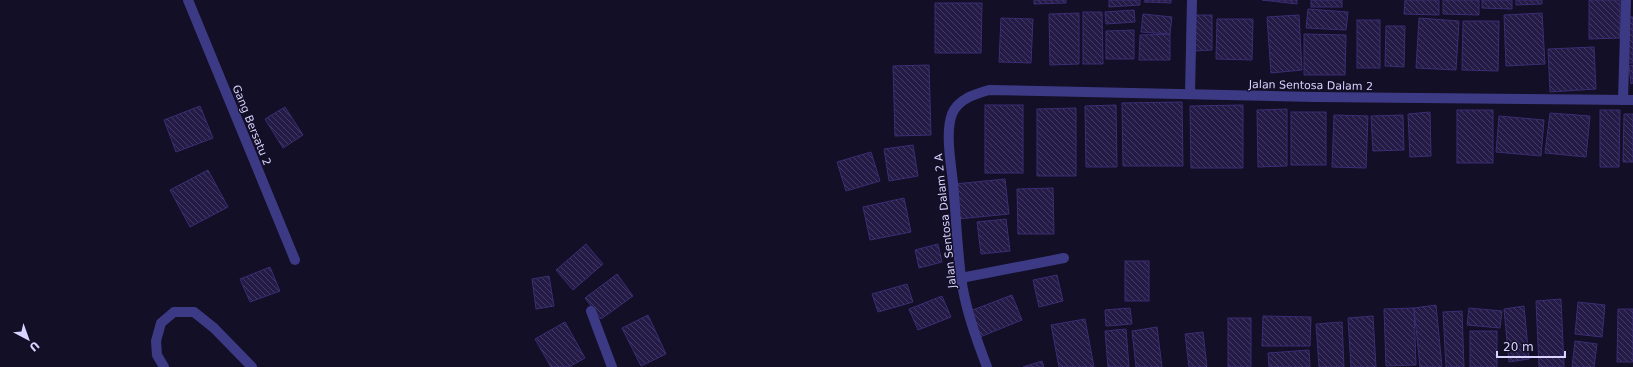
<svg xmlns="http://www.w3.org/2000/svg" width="1633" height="367" font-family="'DejaVu Sans',sans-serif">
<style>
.building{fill:url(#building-back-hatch);stroke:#3b2d73}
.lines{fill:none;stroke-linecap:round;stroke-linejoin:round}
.minor{stroke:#3d3a85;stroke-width:10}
.labels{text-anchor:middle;stroke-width:3;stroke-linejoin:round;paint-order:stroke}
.street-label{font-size:11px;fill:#d9d4ff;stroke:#130f26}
</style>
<defs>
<pattern id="building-back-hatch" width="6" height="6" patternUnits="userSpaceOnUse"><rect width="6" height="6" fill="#241b47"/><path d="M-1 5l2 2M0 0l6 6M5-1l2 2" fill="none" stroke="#433b63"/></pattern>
</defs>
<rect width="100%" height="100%" fill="#130f26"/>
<g class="building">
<path d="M1034,0h32v3l-32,1z"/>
<path d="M1109,0h31v5l-31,2z"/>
<path d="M1145,0h26v3l-27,-1z"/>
<path d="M1262,0h35v4z"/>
<rect x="1311" y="0" width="31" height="7"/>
<path d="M1405,0h34v15l-35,-1z"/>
<path d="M1443,0h36v15l-36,-1z"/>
<path d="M1482,0h30v9l-30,-1z"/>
<path d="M1516,0h26v4l-26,1z"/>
<path d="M1589,0h31v38l-31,1z"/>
<path d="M935,3h47l-1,50h-46z"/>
<path d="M1308,9l40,3 -2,18 -40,-2z"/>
<path d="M1134,10l1,12 -29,2 -1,-12z"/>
<path d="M1083,12h19l1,52h-20z"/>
<path d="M1079,13v51l-29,1 -1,-51z"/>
<path d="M1542,13l3,51 -39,2 -2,-51z"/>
<path d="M1143,14l29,3 -2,17 -29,-2z"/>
<path d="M1193,15h19v35l-18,1z"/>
<path d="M1299,15l3,55 -31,3 -4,-56z"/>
<path d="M1626,17h7v46h-6z"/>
<path d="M1001,18l32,1 -2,44 -32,-1z"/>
<path d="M1419,18l40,3 -3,49 -40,-2z"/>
<path d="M1217,19h36l-1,41 -36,-1z"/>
<rect x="1357" y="20" width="23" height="48"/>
<path d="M1463,21h36l-1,50 -36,-1z"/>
<path d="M1386,26h19l-1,41 -19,-1z"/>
<path d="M1134,30v29h-28v-28z"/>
<path d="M1170,34v26h-31l1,-25z"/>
<path d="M1304,34l42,1 -1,40h-41z"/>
<path d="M1594,47l2,42 -46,3 -2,-43z"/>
<path d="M929,65l2,70 -36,1 -2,-70z"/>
<path d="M1633,65v18l-2,1 -2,-18z"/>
<path d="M1182,102l1,64h-60l-1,-63z"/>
<rect x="985" y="105" width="38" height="68"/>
<path d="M1116,105l1,62h-31l-1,-61z"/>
<path d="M1243,105v63h-52l-1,-62z"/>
<path d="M200,106l13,32 -37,14 -12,-32z"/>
<path d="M285,107l18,28 -20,13 -18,-29z"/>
<path d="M1076,108v68h-39v-67z"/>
<path d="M1287,109v57l-29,1 -1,-57z"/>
<rect x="1457" y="110" width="36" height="53"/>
<path d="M1600,110h20l-1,57h-19z"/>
<rect x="1291" y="112" width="35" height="53"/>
<path d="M1430,112l1,44 -21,1 -2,-43z"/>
<path d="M1550,113l40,3 -4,41 -41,-4z"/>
<path d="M1624,114h9v48h-10z"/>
<path d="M1334,115l34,1 -2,52 -34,-1z"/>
<path d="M1403,115l1,35 -31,1 -2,-35z"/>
<path d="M1499,116l45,4 -3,36 -45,-4z"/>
<path d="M913,145l5,31 -29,5 -5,-32z"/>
<path d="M871,152l9,29 -34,10 -9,-29z"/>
<path d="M208,170l20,37 -38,20 -20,-37z"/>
<path d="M1005,179l4,35 -51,5 -3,-35z"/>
<path d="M1053,188l1,46h-36l-1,-45z"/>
<path d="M904,198l7,34 -41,8 -7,-33z"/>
<path d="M1006,219l4,32 -29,3 -4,-32z"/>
<path d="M586,244l17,20 -30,26 -17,-20z"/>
<path d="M938,244l4,18 -23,6 -4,-18z"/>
<rect x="1125" y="261" width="24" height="40"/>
<path d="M270,267l10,24 -30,11 -10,-23z"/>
<path d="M617,274l16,22 -32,23 -16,-21z"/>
<path d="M1057,275l6,26 -24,6 -6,-27z"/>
<path d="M549,276l5,30 -18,3 -4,-30z"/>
<path d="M907,284l6,18 -35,10 -6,-18z"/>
<path d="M1012,295l10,25 -42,17 -10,-26z"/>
<path d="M942,296l9,21 -33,13 -9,-21z"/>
<path d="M1561,299l3,68h-25l-3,-66z"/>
<path d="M1578,302l27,3 -3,32 -27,-3z"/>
<path d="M1436,305l6,62h-22l-6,-59z"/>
<path d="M1524,306l5,53 -20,3 -5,-53z"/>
<path d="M1130,308l2,16 -26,2 -1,-16z"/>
<path d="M1414,308l2,57 -30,1 -2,-57z"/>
<path d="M1469,308l33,3 -2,17 -33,-3z"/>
<path d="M1618,309h15v53h-16z"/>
<path d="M1462,311l2,56h-18l-3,-55z"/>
<path d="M648,315l18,39 -25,12 -19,-38z"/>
<path d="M1263,316l48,1 -1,29h-48z"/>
<path d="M1373,316l3,51h-25l-3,-49z"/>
<rect x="1228" y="318" width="23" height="49"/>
<path d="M1085,319l9,48h-35l-8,-42z"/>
<path d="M565,322l20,36 -16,9h-18l-16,-28z"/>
<path d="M1342,322l2,45h-25l-3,-43z"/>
<path d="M1157,327l5,40h-26l-4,-36z"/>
<path d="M1126,329l3,38h-21l-3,-36z"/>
<rect x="1470" y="331" width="27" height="36"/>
<path d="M1203,332l4,35h-18l-4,-33z"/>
<path d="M1575,341l22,3 -3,23h-22z"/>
<path d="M1309,350l1,17h-41l-1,-14z"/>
<path d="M1042,361l2,6h-21z"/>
</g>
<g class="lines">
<g class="minor">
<path d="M188,0l107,260"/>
<path d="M1190,94l2,-94"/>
<path d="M1623,100l3,-100"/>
<path d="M961,278l103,-20"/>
<path d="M591,311l21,56"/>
<path d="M164,367l-7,-12 -1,-14 5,-18 13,-11h20l20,16 38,39"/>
<path d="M987,367c-11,-29 -22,-59 -26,-90 -4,-31 -5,-63 -8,-94 -2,-20 -8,-50 -1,-69 6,-15 23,-20 37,-24l326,7 318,3"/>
</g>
</g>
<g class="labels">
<g class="street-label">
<text transform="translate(1311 85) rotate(1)" y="4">Jalan Sentosa Dalam 2</text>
<text transform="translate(252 125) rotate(68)" y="4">Gang Bersatu 2</text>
<text transform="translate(945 221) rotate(-96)" y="4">Jalan Sentosa Dalam 2 A</text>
</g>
</g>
<g transform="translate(28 339) rotate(139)" stroke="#130f26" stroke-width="3" paint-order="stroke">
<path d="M0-3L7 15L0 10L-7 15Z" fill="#d9d4ff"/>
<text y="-6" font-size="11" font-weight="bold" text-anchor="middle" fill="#d9d4ff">U</text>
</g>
<path d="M1497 351v6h68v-6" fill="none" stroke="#d9d4ff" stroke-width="2"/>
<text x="1503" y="351" font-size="12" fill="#d9d4ff" stroke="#130f26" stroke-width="3" paint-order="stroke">20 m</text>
</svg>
